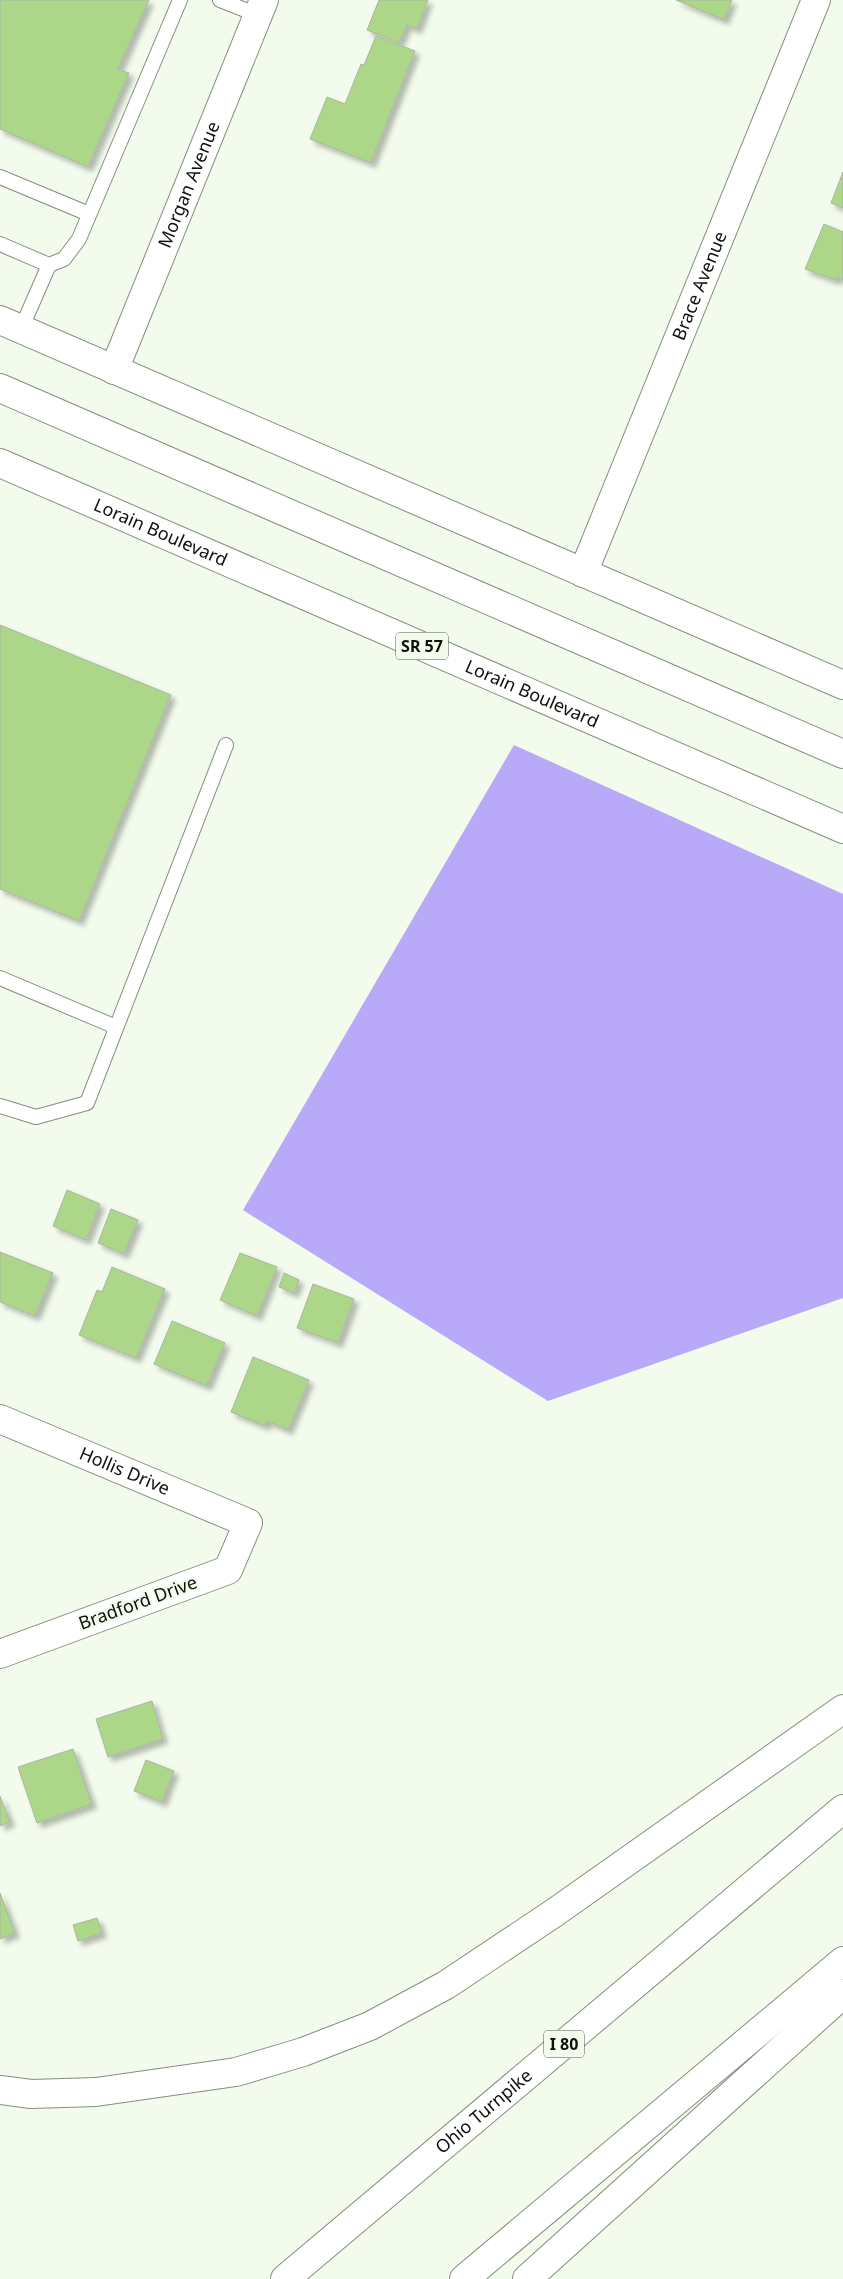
<svg xmlns="http://www.w3.org/2000/svg" width="843" height="2279" font-family="'Noto Sans',sans-serif">
<style>
.forest{fill:#b8a9f9}
.building{fill:#acd789;stroke:#abb3a5;filter:url(#shadow)}
.lines{fill:none;stroke-linecap:round;stroke-linejoin:round}
.service-casing{stroke:#868e80;stroke-width:16}
.minor-casing{stroke:#868e80;stroke-width:30}
.trunk-casing{stroke:#868e80;stroke-width:30}
.motorway-casing{stroke:#868e80;stroke-width:30}
.service{stroke:#fff;stroke-width:14}
.minor{stroke:#fff;stroke-width:28}
.trunk{stroke:#fff;stroke-width:28}
.motorway{stroke:#fff;stroke-width:28}
.labels{text-anchor:middle;stroke-width:5;stroke-linejoin:round;paint-order:stroke}
.shield{fill:#f2fbec;stroke:#52574f;stroke-width:1}
.shield-label{font-size:16px;font-weight:bold;fill:#0e110c}
.street-label{font-size:18px;fill:#0e110c;stroke:#f2fbec}
</style>
<defs>
<filter id="shadow"><feDropShadow dx="4.5" dy="4.5" stdDeviation="2.5" flood-color="#0004"/></filter>
</defs>
<rect width="100%" height="100%" fill="#f2fbec"/>
<path class="forest" d="M514,745l329,149v404l-295,103 -305,-191z"/>
<g class="building">
<path d="M0,0h149l-31,69 11,4 -41,94 -88,-38z"/>
<path d="M379,0h49l-11,29 -10,-4 -8,18 -32,-13z"/>
<path d="M676,0h56l-8,20z"/>
<path d="M376,36l39,15 -44,112 -61,-24 17,-42 18,7 16,-40 3,1z"/>
<path d="M843,172v36l-12,-5z"/>
<path d="M824,224l19,8v48l-6,-3 -2,3 -30,-11z"/>
<path d="M0,625l171,70 -92,226 -79,-32z"/>
<path d="M67,1190l33,14 -14,36 -33,-14z"/>
<path d="M111,1209l27,11 -14,34 -26,-11z"/>
<path d="M0,1252l53,21 -18,43 -35,-14z"/>
<path d="M240,1253l37,14 -20,49 -37,-16z"/>
<path d="M112,1267l53,22 -29,69 -57,-23 18,-45 5,2z"/>
<path d="M284,1273l15,7 -5,13 -15,-6z"/>
<path d="M313,1284l41,15 -16,44 -41,-15z"/>
<path d="M172,1321l53,22 -18,43 -53,-22z"/>
<path d="M253,1357l56,23 -21,50 -21,-9 -2,5 -34,-14z"/>
<path d="M152,1701l11,38 -55,18 -12,-38z"/>
<path d="M73,1749l19,55 -55,19 -19,-56z"/>
<path d="M146,1760l28,11 -12,31 -28,-11z"/>
<path d="M0,1796l10,26 -10,4z"/>
<path d="M0,1893l15,40 -15,6z"/>
<path d="M97,1918l5,15 -24,8 -5,-16z"/>
</g>
<g class="lines">
<defs>
<g id="service">
<path d="M220,0l38,15"/>
<path d="M0,177l89,37"/>
<path d="M0,244l49,21 15,-6 15,-20 101,-239"/>
<path d="M21,329l28,-64"/>
<path d="M0,978l116,49"/>
<path d="M0,1106l36,11 51,-14 139,-358"/>
</g>
<g id="minor">
<path d="M0,320l843,365"/>
<path id="s1" d="M114,370l150,-370"/>
<path id="s2" d="M583,573l233,-573"/>
<path id="s3" d="M0,1419l248,104 -20,47 -228,84"/>
</g>
<g id="trunk">
<path d="M0,388l843,366"/>
<path id="s4" d="M0,463l843,366"/>
</g>
<g id="motorway">
<path d="M0,2090l31,4 65,-2 140,-20 67,-20 67,-26 76,-41 108,-72 289,-204"/>
<path id="s5" d="M285,2279l558,-470"/>
<path d="M464,2279l379,-318"/>
<path d="M527,2279l316,-285"/>
</g>
</defs>
<use href="#service" class="service-casing"/>
<use href="#minor" class="minor-casing"/>
<use href="#trunk" class="trunk-casing"/>
<use href="#motorway" class="motorway-casing"/>
<use href="#service" class="service"/>
<use href="#minor" class="minor"/>
<use href="#trunk" class="trunk"/>
<use href="#motorway" class="motorway"/>
</g>
<g class="labels">
<g class="shield">
<rect x="396" y="632.5" width="52" height="27" rx="4"/>
<rect x="544" y="2030.5" width="40" height="27" rx="4"/>
</g>
<g class="shield-label">
<text x="422" y="652">SR 57</text>
<text x="564" y="2050">I 80</text>
</g>
<g class="street-label">
<text dy="6" stroke="none"><textPath href="#s1" startOffset="200">Morgan Avenue</textPath></text>
<text dy="6" stroke="none"><textPath href="#s2" startOffset="310">Brace Avenue</textPath></text>
<text dy="6" stroke="none"><textPath href="#s4" startOffset="175">Lorain Boulevard</textPath></text>
<text dy="6" stroke="none"><textPath href="#s4" startOffset="580">Lorain Boulevard</textPath></text>
<text dy="6" stroke="none"><textPath href="#s3" startOffset="135">Hollis Drive</textPath></text>
<text transform="translate(138 1603) rotate(-20)" y="6">Bradford Drive</text>
<text dy="6" stroke="none"><textPath href="#s5" startOffset="260">Ohio Turnpike</textPath></text>
</g>
</g>
</svg>
